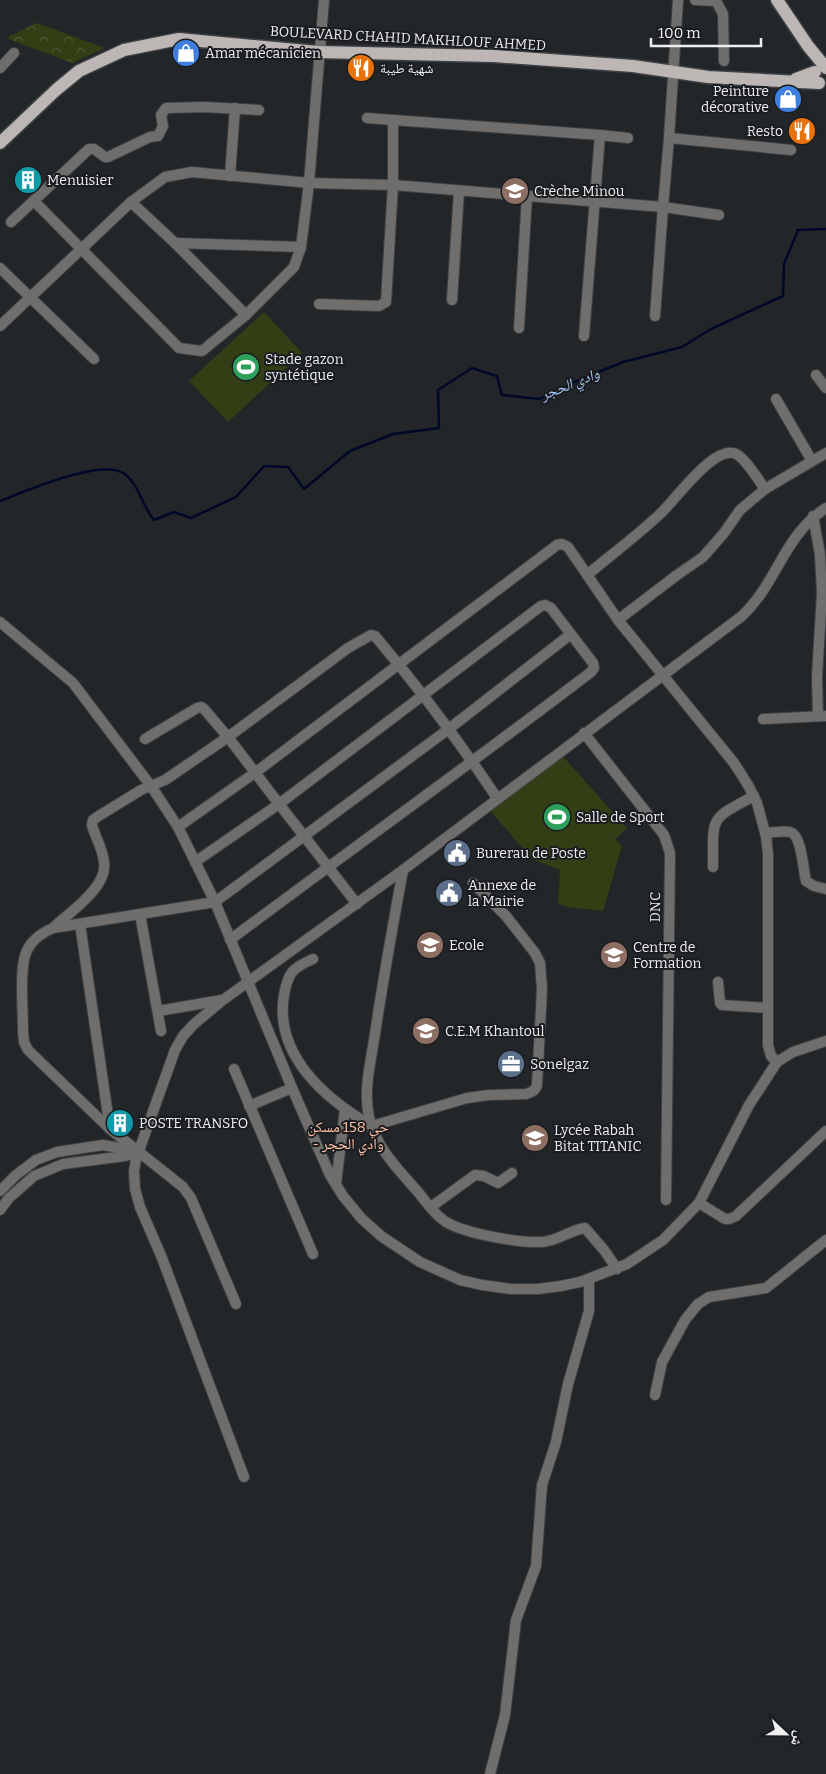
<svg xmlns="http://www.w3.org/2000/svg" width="826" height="1774" font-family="Bitter,'Noto Naskh Arabic',serif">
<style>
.park{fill:url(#park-crowns)}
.garden{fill:#343e14}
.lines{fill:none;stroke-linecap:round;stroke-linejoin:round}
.stream{stroke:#000828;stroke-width:2.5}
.minor-casing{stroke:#3f4245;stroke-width:12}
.major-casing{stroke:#3f4245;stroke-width:15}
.minor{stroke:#706e6d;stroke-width:10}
.major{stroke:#bcb7b5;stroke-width:12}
.labels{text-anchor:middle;stroke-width:4;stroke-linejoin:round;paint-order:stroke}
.street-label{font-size:14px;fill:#edeff1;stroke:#1a1c1f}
.poi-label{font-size:14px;fill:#edeff1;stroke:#1a1c1f;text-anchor:start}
.water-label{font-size:15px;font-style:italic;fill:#a7c9fc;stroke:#1a1c1f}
.neighbourhood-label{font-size:15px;fill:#ffc1a6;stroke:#1a1c1f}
</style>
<defs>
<pattern id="park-crowns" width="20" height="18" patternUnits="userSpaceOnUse" patternTransform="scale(1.25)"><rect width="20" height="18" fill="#343e14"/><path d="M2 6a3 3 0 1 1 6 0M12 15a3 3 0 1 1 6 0" fill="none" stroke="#525a37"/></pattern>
</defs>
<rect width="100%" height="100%" fill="#232629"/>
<path class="park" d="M36,23l69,25 -33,15 -66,-25z"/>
<g class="garden">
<path d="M264,312l38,41 -74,69 -39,-41z"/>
<path d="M559,752l68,76 -12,11 7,7 -19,65 -36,-4 -9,-3 2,-34 -28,-11 -45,-52z"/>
</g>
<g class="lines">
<path class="stream" d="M0,501c24,-9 105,-45 126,-26 14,12 16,31 28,45l20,-8 17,6 45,-21 28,-31 24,1 16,22 46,-38 43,-17 46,-6 -1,-38 34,-22 25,8 5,19 38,4 39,-19 44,-18 59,-15 29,-18 72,-33 1,-32 14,-34 28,-1"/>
<defs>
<g id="minor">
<path d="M695,0l21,1 7,13 1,47"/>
<path d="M0,68l14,-15"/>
<path d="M367,118l26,2"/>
<path d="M600,135l28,3"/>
<path d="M669,138l122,12"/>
<path d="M230,176l5,-68"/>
<path d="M34,201l145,147 23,3 44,-36 48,-48 7,-20 8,-64 15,-183"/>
<path d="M131,202l44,41 71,72"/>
<path d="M11,222l78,-73h5l11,8h3l42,-20 8,-1 5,-10 -2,-11 5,-7 38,-1 55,3"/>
<path d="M175,243l126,4"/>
<path d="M0,268l94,91"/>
<path d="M452,300l7,-109"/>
<path d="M319,304l60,2 7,-4 7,-117v-65l207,15 -16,201"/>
<path d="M655,316l8,-109 56,8"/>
<path d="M0,326l131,-124 34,-25 27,-5 117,11 84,2 270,22 6,-69 9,-138"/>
<path d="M519,328l8,-132"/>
<path d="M816,375l10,13"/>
<path d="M776,399l36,62"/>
<path d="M813,516l7,38 2,39 -5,84 1,39"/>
<path d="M587,575c25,-21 51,-40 74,-62 14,-13 50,-64 72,-60 10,1 26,28 32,36"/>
<path d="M618,620l59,-45 26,-18 21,-24 16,-23 25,-21 61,-36"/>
<path d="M0,622l73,61 78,103 27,41 37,75 77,186 38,87 13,21 18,22 20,18 39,26 40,18 22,5 29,4h27l23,-3 19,-4 47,-18 36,-24 36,-37 50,-98 28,-43 16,-10 33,-11"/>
<path d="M763,719l63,-3"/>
<path d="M584,733l80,102 6,18 -4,347"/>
<path d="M145,739l52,-31 4,-1 3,2 24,28 51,67 78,100"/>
<path d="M178,827l78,-55 301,-227 5,-1 6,3 50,73 116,143 14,22 9,18 9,33 2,18v191l3,11 6,6"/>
<path d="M765,833c8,0 18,-3 25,-1 12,3 13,38 16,49l8,5 12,3"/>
<path d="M195,862l84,-58 262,-198 4,-1 6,3 42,55 1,5 -3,4c-119,91 -241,178 -361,268"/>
<path d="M713,867c0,-51 -4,-47 41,-71"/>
<path d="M403,870c-10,55 -20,109 -28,164 -4,27 -12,56 -6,83 7,31 29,52 49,75 8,10 17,23 28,30 20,12 74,21 96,20 16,-1 28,-12 43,-14l19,22 13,19"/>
<path d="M140,914l21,117"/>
<path d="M80,924l30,205"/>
<path d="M54,927c17,-16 54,-40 50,-65 -1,-13 -9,-25 -12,-37l1,-5 4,-3 44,-27 24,-10 63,-43 120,-89 23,-13 4,1c44,52 84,105 122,162"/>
<path d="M313,959c-21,9 -25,14 -29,36 -10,60 41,104 88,131l95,-28 22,-3 37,-1c6,-2 9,-3 11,-9l5,-96 -2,-26 -5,-10 -29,-37 -33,-33"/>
<path d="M718,982l2,21 2,2 45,3"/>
<path d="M158,1011l64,-11"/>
<path d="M234,1069l79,185"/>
<path d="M249,1106l43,-18"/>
<path d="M336,1184l9,-75"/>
<path d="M0,1191l16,-16 20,-15 21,-8 46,-7 33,6"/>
<path d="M699,1203l26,16h4l7,-3 90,-85"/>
<path d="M431,1207l44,-32 9,1 14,7 14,-10"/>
<path d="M0,1210l9,-12 25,-22 29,-12 62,-8 14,-5"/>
<path d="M236,1304l-45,-106 -8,-11 -73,-58 -82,-79 -4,-8 -1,-10c0,-14 -1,-29 -1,-43 0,-30 1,-48 31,-61l162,-26 235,-174 121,-94"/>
<path d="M655,1395l7,-33 23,-42 13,-16 11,-7 57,-9 60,-48"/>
<path d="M244,1477l-82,-219 -22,-51 -5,-18 -1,-18 2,-12 39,-109 8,-14 11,-12 29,-24 180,-130 339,-254c36,-34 41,-80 84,-108"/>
<path d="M490,1774l15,-59 11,-95 20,-54 6,-81 14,-43 12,-58 21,-73v-32"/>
</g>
<g id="major">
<path d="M777,0l31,46 18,22"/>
<path d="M796,79l19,-7"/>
<path d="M0,143l56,-53 23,-19 45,-21 55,-11 139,13 176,4 139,10 75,11 111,6"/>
</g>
</defs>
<use href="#minor" class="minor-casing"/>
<use href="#major" class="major-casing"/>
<use href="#minor" class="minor"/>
<use href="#major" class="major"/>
</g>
<defs>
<symbol id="shop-disc" viewBox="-11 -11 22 22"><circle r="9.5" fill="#3f7fe0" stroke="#1a1c1f"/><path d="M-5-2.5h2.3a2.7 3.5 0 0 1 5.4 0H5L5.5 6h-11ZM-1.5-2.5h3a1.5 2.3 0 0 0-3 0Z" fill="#fff"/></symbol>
<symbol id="restaurant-disc" viewBox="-11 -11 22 22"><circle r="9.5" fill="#e8710a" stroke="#1a1c1f"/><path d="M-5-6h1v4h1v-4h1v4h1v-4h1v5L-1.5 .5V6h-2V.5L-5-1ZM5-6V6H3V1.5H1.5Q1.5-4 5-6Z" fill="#fff"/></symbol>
<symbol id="building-disc" viewBox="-11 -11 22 22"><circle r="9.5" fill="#0f9aa8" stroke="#1a1c1f"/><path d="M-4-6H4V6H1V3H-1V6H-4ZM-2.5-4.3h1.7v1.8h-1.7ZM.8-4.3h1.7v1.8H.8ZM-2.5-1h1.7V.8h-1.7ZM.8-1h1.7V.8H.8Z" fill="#fff"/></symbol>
<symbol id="school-disc" viewBox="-11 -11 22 22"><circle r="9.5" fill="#8d6e63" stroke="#1a1c1f"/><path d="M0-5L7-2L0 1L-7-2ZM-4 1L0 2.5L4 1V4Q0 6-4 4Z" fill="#fff"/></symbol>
<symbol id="stadium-disc" viewBox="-11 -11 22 22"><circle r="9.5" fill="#2e9e5b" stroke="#1a1c1f"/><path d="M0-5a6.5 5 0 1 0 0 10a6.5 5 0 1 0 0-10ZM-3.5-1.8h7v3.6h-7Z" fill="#fff"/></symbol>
<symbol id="civic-disc" viewBox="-11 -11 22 22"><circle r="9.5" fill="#5c6f8a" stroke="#1a1c1f"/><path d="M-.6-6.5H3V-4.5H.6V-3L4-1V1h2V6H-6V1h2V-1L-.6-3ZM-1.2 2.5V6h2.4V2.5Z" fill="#fff"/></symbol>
<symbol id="university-disc" viewBox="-11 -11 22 22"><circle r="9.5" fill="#8d6e63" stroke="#1a1c1f"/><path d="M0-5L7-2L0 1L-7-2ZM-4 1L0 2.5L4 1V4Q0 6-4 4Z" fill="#fff"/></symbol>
<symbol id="office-disc" viewBox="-11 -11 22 22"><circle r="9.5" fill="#5c6f8a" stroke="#1a1c1f"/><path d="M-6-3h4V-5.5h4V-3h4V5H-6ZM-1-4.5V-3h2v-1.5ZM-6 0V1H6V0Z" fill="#fff"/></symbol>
</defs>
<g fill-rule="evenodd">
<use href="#shop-disc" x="170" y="37" width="32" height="32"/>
<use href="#restaurant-disc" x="345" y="52" width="32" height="32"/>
<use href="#shop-disc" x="772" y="83" width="32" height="32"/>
<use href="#restaurant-disc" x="786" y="115" width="32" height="32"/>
<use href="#building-disc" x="12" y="164" width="32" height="32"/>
<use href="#school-disc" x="499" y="175" width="32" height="32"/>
<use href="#stadium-disc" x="230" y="351" width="32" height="32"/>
<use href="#stadium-disc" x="541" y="801" width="32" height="32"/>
<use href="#civic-disc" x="441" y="837" width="32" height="32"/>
<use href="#civic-disc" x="433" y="877" width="32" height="32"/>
<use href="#school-disc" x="414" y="929" width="32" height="32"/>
<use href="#university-disc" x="598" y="939" width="32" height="32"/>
<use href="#university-disc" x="410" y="1015" width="32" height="32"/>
<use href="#office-disc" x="495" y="1048" width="32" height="32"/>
<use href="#building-disc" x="104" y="1107" width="32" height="32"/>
<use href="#university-disc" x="519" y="1122" width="32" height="32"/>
</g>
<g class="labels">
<g class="street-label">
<text transform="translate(408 38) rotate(3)" y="5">BOULEVARD CHAHID MAKHLOUF AHMED</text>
<text transform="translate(655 907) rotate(-89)" y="5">DNC</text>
</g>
<g class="poi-label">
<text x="205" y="58">Amar mécanicien</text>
<text x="380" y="73">شهية طيبة</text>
<text x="769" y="96" text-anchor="end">Peinture<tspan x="769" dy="16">décorative</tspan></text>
<text x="783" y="136" text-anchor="end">Resto</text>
<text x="47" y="185">Menuisier</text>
<text x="534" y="196">Crèche Minou</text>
<text x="265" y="364">Stade gazon<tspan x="265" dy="16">syntétique</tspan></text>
<text x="576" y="822">Salle de Sport</text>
<text x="476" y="858">Burerau de Poste</text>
<text x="468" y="890">Annexe de<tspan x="468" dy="16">la Mairie</tspan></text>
<text x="449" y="950">Ecole</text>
<text x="633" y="952">Centre de<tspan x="633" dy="16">Formation</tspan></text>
<text x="445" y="1036">C.E.M Khantoul</text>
<text x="530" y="1069">Sonelgaz</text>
<text x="139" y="1128">POSTE TRANSFO</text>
<text x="554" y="1135">Lycée Rabah<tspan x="554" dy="16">Bitat TITANIC</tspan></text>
</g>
<g class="water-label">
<text transform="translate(570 384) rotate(-22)" y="5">وادي الحجر</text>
</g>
<g class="neighbourhood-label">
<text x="348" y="1132">حي 158 مسكن<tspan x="348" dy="17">- وادي الحجر</tspan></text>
</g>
</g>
<g transform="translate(786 1734) rotate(112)" stroke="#1a1c1f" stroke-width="4" paint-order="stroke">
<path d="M0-4L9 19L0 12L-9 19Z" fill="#edeff1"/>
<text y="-8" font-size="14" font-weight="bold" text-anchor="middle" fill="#edeff1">ش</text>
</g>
<path d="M651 38v8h110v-8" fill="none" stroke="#edeff1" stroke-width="2.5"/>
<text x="658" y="38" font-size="15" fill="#edeff1" stroke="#1a1c1f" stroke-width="4" paint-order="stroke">100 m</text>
</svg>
